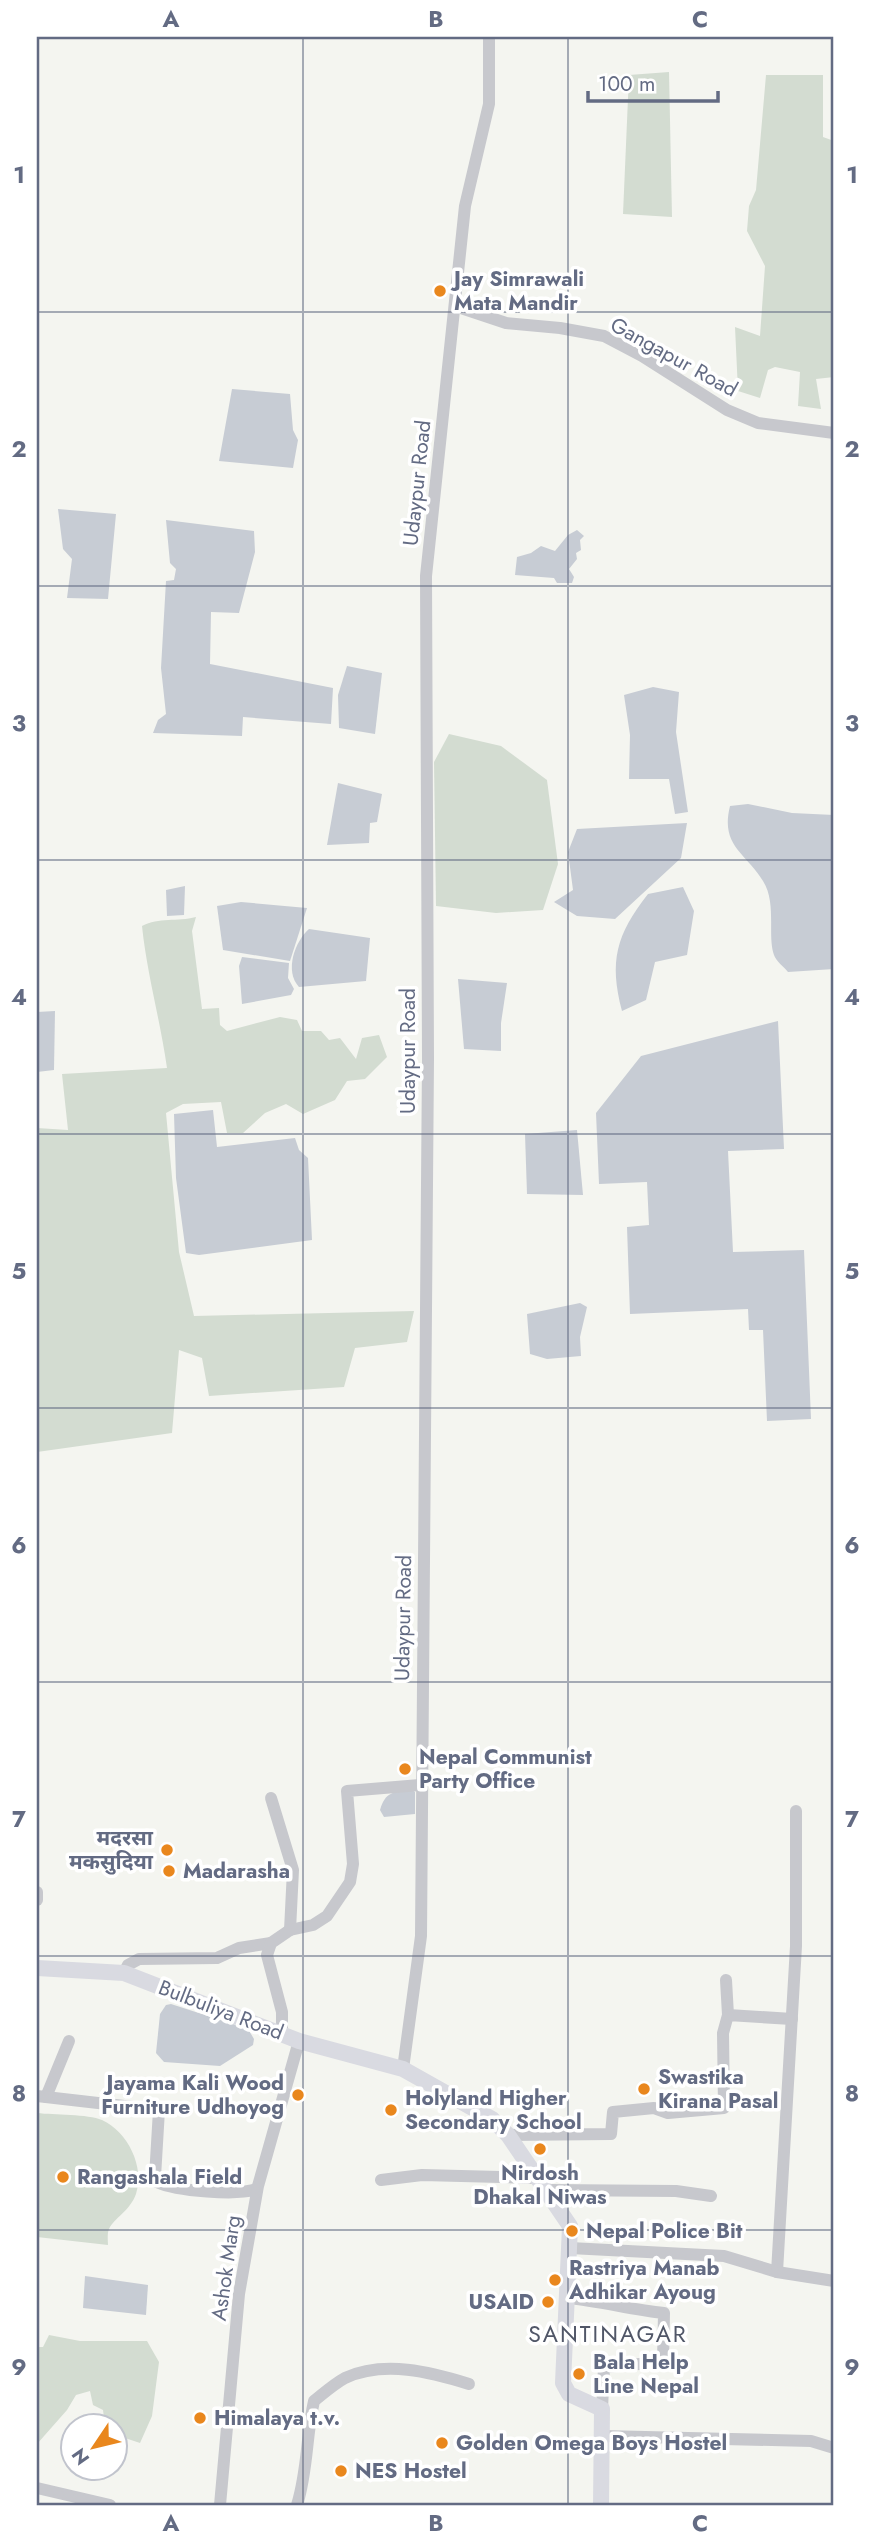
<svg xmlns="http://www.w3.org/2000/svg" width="871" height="2542" font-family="Jost,'Noto Sans Devanagari',sans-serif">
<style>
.green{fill:#d3dcd1}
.water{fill:#c7ccd4}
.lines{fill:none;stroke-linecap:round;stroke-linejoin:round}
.minor{stroke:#c7c8cd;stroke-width:12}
.major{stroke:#d9dae1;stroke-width:16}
.grid{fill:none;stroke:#636b83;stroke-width:2;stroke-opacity:0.55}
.poi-dot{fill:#e9871d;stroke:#fff;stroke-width:2.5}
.labels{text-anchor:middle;stroke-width:7;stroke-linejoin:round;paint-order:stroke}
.poi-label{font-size:21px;font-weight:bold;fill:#636b83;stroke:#fff;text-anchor:start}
.street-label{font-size:21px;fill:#636b83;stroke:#fff}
.neighbourhood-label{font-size:23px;letter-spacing:2px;fill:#515768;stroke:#fff}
.neatline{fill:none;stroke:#636b83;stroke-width:2.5}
.grid-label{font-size:23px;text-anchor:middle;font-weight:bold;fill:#636b83}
</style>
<rect width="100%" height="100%" fill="#f4f5f0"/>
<g class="green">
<path d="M669,72l3,145 -49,-3 6,-139z"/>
<path d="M766,75h57v62l11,4v236l-18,2 5,30 -23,-3 2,-34 -25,-5 -7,3 -8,28 -22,-7 -3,-64 25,9 5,-70 -18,-35 2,-25 7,-16z"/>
<path d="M449,734l52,12 46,34 11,84 -15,46 -47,3 -60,-7 -2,-144z"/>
<path d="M196,917l-4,14 10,78 17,-1 1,17 7,6 53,-14 17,3 5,11h19l8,9 11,-2 16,21 6,-21 17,-3 8,22 -22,22 -18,2 -12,19 -32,14 -17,-10 -21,9 -22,20h-16l-6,-31 -38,2 -17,9 13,139 15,64 220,-5 -7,31 -52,6 -11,39 -135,9 -7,-38 -23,-8 -7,83 -135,19v-324l31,2 -6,-56 105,-6c-7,-49 -20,-94 -25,-142 17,-9 35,-4 54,-9z"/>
<path d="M37,2113c17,2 51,1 65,7 26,12 43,47 34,74 -6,17 -22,24 -27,35 -2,4 -1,12 -1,16l-71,-8z"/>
<path d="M49,2335l31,6h67l12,21 -7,54 -12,27 -24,-8v-9h-11l-2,-16 -10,-5 -3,-14 -14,4 -9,15 -30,34v-97h6z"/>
</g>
<g class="water">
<path d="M232,389l58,5 3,36 5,10 -5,28 -74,-7z"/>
<path d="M58,509l58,5 -8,85 -41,-1 5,-39 -9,-10z"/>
<path d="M166,520l88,11 1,21 -16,61 -28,-1 -1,52 123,24 -2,36 -88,-7 -1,19 -89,-3 5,-13 8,-6 -5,-46 5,-87 8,-1 2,-11 -6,-6z"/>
<path d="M577,530l7,6 -4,4 1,10 -5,3 1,6 -8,10 5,8 -2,6h-15l-3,-5 -39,-3 2,-18 14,-4 10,-7 14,5 13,-16z"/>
<path d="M347,666l35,7 -7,61 -36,-6 -1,-33z"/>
<path d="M653,687l26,5 -3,40 12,80 -13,2 -6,-35h-40l1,-44 -6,-40z"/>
<path d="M338,783l44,11 -5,28 -7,1 -1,20 -42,2z"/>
<path d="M748,804l44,9 42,2v154l-46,3c-4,-5 -12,-11 -14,-17 -7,-20 3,-52 -11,-74 -17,-28 -43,-35 -33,-75z"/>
<path d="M687,823l-6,35 -66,61 -38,-3 -23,-14 19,-12 -5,-38 9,-23z"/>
<path d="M185,886l-1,29 -17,1 -1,-26z"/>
<path d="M683,887l11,24 -7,44 -32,7 -9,38 -24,11c-13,-50 -6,-76 26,-117z"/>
<path d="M241,902l66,6 -17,53 -67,-11 -6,-44z"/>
<path d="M309,929l61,9 -4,43 -67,6c-15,-16 -4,-46 10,-58z"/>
<path d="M242,957l47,6 -1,15 6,11 -3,6 -49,9 -3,-38z"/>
<path d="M458,979l49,4 -6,40v28l-37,-2z"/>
<path d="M55,1011l-1,59 -17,2v-60z"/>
<path d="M778,1021l6,128 -56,2 5,101 71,-2 7,169 -44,2 -4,-91h-14l-1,-21 -118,5 -3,-87 22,-2 -2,-43 -48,2 -3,-71 45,-57z"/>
<path d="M213,1110l4,37 78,-9 4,12 9,8 4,82 -113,15 -13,-2 -10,-75 -2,-64z"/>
<path d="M577,1130l6,65 -56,-1 -2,-60z"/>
<path d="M580,1303l7,4 -7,30 1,19 -34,3 -17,-5 -3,-40z"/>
<path d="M412,1790l3,2v22l-31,3 -4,-7c5,-18 14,-19 32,-20z"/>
<path d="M171,2004l77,25 6,10 -1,6 -33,21 -56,-4 -8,-9 4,-39 6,-9z"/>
<path d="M85,2276l63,9 -2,30 -63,-7z"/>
</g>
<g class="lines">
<g class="minor">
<path d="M455,306l51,17 54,5 44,8 38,20 85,54 31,13 76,10"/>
<path d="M271,1798l22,72 -3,60"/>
<path d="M37,1892v8"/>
<path d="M124,1973l4,-8 11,-6 78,-1 22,-10 32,-5"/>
<path d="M726,1980l2,35"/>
<path d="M282,2032v-20l-15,-57 4,-12 19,-13 23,-5 14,-9 23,-34 3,-18 -6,-73 73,-6"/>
<path d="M403,2069l18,-133 7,-877 -2,-483 39,-370 24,-102v-67"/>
<path d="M37,2096l122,14 -4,67 2,5c19,9 81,14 100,7"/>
<path d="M46,2097l23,-56"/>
<path d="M508,2135l103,-1 2,-22 41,-4 14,5 56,-5 -1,-75 5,-18 64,4"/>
<path d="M381,2180l41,-5 117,3"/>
<path d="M548,2190l128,1 35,5"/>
<path d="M570,2248l154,8 53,16 57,9"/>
<path d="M777,2272l19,-326v-135"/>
<path d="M568,2298c33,3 64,12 96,15l-1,49 -59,5 -2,42"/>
<path d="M602,2436l209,5 23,7"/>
<path d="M37,2488l73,17"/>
<path d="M220,2505l19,-211 19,-108 41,-145"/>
<path d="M297,2505c11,-35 9,-69 17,-104 10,-8 20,-17 31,-23 39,-18 86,-6 124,6"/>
</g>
<path class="major" d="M37,1968l87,5 175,68 104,28 89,50 16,16 62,91 -7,157 6,11 33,15 -1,96"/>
</g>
<path class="grid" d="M303,37v2468M568,37v2468M37,312h797M37,586h797M37,860h797M37,1134h797M37,1408h797M37,1682h797M37,1956h797M37,2230h797"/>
<g class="poi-dot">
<circle cx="440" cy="291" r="7"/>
<circle cx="405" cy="1769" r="7"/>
<circle cx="167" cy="1850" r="7"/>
<circle cx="169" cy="1871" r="7"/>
<circle cx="644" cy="2089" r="7"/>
<circle cx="298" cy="2095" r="7"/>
<circle cx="391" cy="2110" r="7"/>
<circle cx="540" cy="2149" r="7"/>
<circle cx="63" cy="2177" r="7"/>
<circle cx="572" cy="2231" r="7"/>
<circle cx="555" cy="2280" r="7"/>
<circle cx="548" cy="2302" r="7"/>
<circle cx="579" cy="2374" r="7"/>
<circle cx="200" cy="2418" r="7"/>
<circle cx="442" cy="2443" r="7"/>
<circle cx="341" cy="2471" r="7"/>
</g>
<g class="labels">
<g class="poi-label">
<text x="454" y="286">Jay Simrawali<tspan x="454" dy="24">Mata Mandir</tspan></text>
<text x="419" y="1764">Nepal Communist<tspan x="419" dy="24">Party Office</tspan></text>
<text x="153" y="1845" text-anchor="end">मदरसा<tspan x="153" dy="24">मकसुदिया</tspan></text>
<text x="183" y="1878">Madarasha</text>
<text x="658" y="2084">Swastika<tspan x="658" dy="24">Kirana Pasal</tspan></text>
<text x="284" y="2090" text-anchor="end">Jayama Kali Wood<tspan x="284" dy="24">Furniture Udhoyog</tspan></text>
<text x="405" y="2105">Holyland Higher<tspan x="405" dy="24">Secondary School</tspan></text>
<text x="540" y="2180" text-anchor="middle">Nirdosh<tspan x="540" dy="24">Dhakal Niwas</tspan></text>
<text x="77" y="2184">Rangashala Field</text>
<text x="586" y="2238">Nepal Police Bit</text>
<text x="569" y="2275">Rastriya Manab<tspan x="569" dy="24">Adhikar Ayoug</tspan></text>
<text x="534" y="2309" text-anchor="end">USAID</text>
<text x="593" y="2369">Bala Help<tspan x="593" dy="24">Line Nepal</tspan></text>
<text x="214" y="2425">Himalaya t.v.</text>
<text x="456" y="2450">Golden Omega Boys Hostel</text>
<text x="355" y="2478">NES Hostel</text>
</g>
<g class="street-label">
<text transform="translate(674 357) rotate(29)" y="7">Gangapur Road</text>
<text transform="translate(417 483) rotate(-84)" y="7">Udaypur Road</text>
<text transform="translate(408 1051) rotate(-90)" y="7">Udaypur Road</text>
<text transform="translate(403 1618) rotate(-89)" y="7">Udaypur Road</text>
<text transform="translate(221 2010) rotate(21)" y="7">Bulbuliya Road</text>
<text transform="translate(226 2268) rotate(-82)" y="7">Ashok Marg</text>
</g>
<g class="neighbourhood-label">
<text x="608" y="2342">SANTINAGAR</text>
</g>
</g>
<rect width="871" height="2542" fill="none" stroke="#ffffff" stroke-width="77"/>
<g transform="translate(94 2447) rotate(235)"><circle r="33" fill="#ffffff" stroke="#c1c4cd" stroke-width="2"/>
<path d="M0-5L12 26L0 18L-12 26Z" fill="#e9871d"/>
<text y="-10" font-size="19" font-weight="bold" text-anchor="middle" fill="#636b83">N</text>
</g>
<path d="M588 91v10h130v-10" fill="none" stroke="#636b83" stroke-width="3.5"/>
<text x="598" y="91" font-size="21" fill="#636b83" stroke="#ffffff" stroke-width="5" paint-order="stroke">100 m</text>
<rect x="38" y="38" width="794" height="2466" class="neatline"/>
<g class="grid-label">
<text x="171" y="27">A</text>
<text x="436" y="27">B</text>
<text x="700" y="27">C</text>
<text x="19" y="183">1</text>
<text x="852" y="183">1</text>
<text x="19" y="457">2</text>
<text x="852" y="457">2</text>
<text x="19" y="731">3</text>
<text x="852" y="731">3</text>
<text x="19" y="1005">4</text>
<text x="852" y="1005">4</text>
<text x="19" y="1279">5</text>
<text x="852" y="1279">5</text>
<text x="19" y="1553">6</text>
<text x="852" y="1553">6</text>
<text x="19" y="1827">7</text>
<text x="852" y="1827">7</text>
<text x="19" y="2101">8</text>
<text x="852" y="2101">8</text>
<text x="19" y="2375">9</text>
<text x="852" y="2375">9</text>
<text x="171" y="2531">A</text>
<text x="436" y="2531">B</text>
<text x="700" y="2531">C</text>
</g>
</svg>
